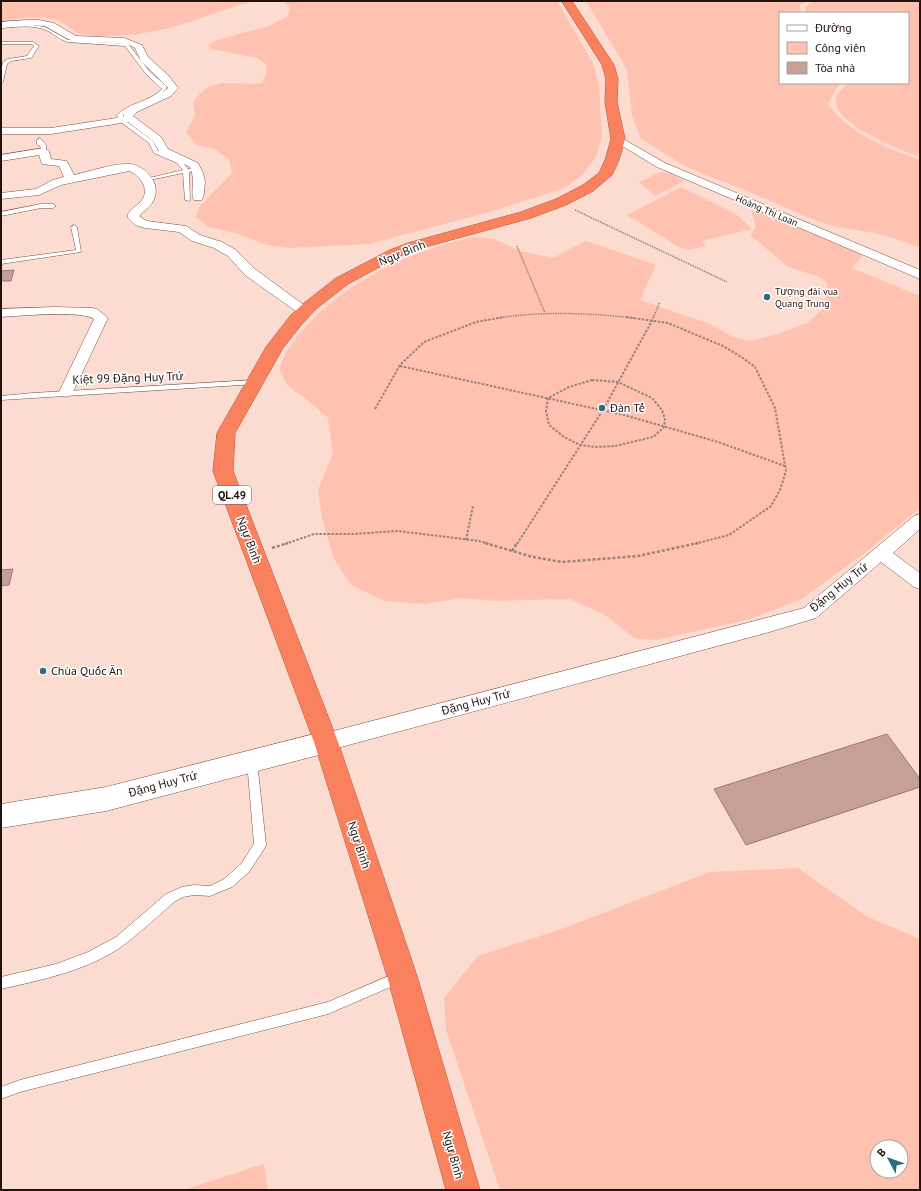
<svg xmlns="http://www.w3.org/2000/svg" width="921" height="1191" font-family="'PT Sans',sans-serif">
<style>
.green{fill:#ffc2b0;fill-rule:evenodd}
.building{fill:#c6a094;stroke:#9d796e}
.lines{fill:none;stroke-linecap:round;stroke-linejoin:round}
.lane-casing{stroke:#76544a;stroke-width:1}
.street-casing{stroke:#76544a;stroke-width:1}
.secondary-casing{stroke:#76544a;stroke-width:1}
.highway-casing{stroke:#ae5a42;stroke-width:1}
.path-far2{stroke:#9b837b;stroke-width:1.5;stroke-dasharray:1.5 1;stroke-linecap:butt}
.path-far1{stroke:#9b837b;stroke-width:2;stroke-dasharray:2.5 1.5;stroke-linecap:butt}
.path{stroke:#9b837b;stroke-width:2.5;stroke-dasharray:3 2;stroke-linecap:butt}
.lane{fill:#fff;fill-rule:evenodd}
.street{fill:#fff;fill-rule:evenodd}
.secondary{fill:#fff;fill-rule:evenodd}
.highway{fill:#fa815e;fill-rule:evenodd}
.poi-dot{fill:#2a6e7f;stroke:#fff;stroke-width:1.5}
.labels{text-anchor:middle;stroke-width:3;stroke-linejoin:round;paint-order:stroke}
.far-street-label{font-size:10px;fill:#20130f;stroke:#fff}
.far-poi-label{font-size:10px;fill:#20130f;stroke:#fff;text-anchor:start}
.shield{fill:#fff;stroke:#635a57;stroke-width:1}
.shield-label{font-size:11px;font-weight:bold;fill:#20130f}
.street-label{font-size:12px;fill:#20130f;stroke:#fff}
.poi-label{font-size:12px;fill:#20130f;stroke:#fff;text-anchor:start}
</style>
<rect width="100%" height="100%" fill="#fcdbd1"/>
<g class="green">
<path d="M1,1h253c-26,6 -52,18 -78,25 -25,7 -50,10 -76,10 -7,0 -17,0 -24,-4 -8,-5 -13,-10 -23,-13 -16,-4 -36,0 -52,2z"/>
<path d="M281,1h276l37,64 5,21 3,51 -6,20 -14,18 -18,13 -75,24 -120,32 -78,4 -24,-3 -32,-12 -27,-6 -12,-10 3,-10 33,-34 -3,-14 -14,-10 -18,-4 -11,-13 9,-17 -2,-12c19,-30 41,-16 69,-20l4,-9v-10l-9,-6 -46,-9 -3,-4 9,-5 52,-14 19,-10 2,-10 -5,-4z"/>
<path d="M588,1h220l-8,4 1,8h-21v70h62l-5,4 -9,17c22,31 58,43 92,56v88l-17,-7 -28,-8 -39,-6 -24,-8 -67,-29 -42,-16 -21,-10 -41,-25 -9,-23 -5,-46 -40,-68z"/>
<path d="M814,1h106v156c-19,-7 -88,-33 -84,-58 1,-7 8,-12 13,-16h59v-70h-102l-1,-4 2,-4z"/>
<path d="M661,172l11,2 12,7 -29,15 -16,-14z"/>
<path d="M681,187l55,27 16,15 -51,12 5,5 -18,4 -9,-3 -52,-32z"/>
<path d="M751,208h5l108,46 -12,14 68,28v212l-58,47 -62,45 -53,20 -91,20 -22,-2 -29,-23 -35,-16 -77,2 -32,-3 -36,6 -41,-3 -33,-16 -17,-26 -12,-41 -4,-28 15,-37 -5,-35 -18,-16 -22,-16 -9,-17 7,-17 13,-18 22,-23 25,-20 33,-20 29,-14 34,-12 31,-8 21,2 27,12 32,7 33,-17 70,24 -16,35 70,24 23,13 16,4 29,-7 29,-11 17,-15 3,-15v-11l-10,-6 -29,-9 -38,-32 6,-7z"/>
<path d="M798,868l68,48 54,23v251h-420l-54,-160 -2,-32 34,-42 81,-26 151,-58zM877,1147h24v24h-24z"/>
<path d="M264,1164l4,26h-84z"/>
</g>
<g class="building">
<path d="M14,270l-3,11h-10v-10z"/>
<path d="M13,569l-4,16 -8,1v-16z"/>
<path d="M887,734l33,45v8l-174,58 -32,-56z"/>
</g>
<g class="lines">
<defs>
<g id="lane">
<path d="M25,24l20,3 23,13 60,4 22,28 16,14v3l-8,8 -31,15 -4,3v4l30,22 5,10 23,10 7,8h5v2l-4,1 1,29 -5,-1 -2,-27 -38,8v-2l38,-9 -6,-7 -23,-10 -5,-10 -31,-23 -1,-5c13,-13 33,-13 45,-26l-16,-15 -21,-28 -57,-4c-8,-2 -13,-7 -20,-11 -14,-7 -31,-4 -47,-3v-2z"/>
<path d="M1,42h32l6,4 -8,12 -20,3 -4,3 -4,18 -2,1v-12l2,-9 5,-3 19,-3 7,-10 -2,-2h-31z"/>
<path d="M40,138l6,7v7h-4l-2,-6 -3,-2v-4z"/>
<path d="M41,204h12l3,2 -3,2h-12l-40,8v-4z"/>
<path d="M74,225l3,2 4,25 -80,12v-4l75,-10 -5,-23z"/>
<path d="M255,380l4,2 -1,2 -257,16v-4l32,-3z"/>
<path d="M252,757l4,1 1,3 9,84 -2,4 -15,23 -17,15 -22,9 -16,-1 -11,2 -9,5c-16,14 -32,29 -49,42 -34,26 -84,36 -124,45v-12l55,-13 32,-12 28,-15 50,-43 16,-7 12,-2 16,1 14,-7 17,-15 13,-20 -7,-83 1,-3z"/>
<path d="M398,972l4,2 2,4 -2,4 -74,32 -308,78 -19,7v-12l19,-7 308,-78z"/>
</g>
<g id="street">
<path d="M26,20h13l15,3 22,13 48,2 18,7 6,12 21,19 9,12 -7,8 -34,16 -4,4 28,21 7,12 30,14 5,10 2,8 -1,13 -2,6h-8c-4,-6 2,-20 -4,-33l-30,-14 -7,-12 -25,-19 -77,12h-50v-6h50l72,-11 3,-7 3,-2 34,-16 5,-4 -27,-27 -6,-13 -6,-3 -13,-2 -41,-1 -9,-4 -21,-12 -19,-1 -25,3v-6z"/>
<path d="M618,136l47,27 255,107v9l-263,-112 -43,-26 -1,-2z"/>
<path d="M44,148l5,3 2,8 16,2 7,14c17,-4 34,-10 51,-11 17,-2 37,18 29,35 -2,6 -9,11 -14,16v2l7,4 39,5 14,9 22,7 14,8 19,19 57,42 -2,3h-10l-55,-39 -17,-19 -14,-8 -22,-7 -13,-9 -34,-4 -10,-3 -7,-7v-4c4,-6 10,-9 14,-14 8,-11 -2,-25 -13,-29l-68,14 -22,10 -38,4v-6l35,-4 17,-9 11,-3 -5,-11 -17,-2 -3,-9 -38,6v-6z"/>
<path d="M55,307l37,1 5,1 11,9 -35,74 -2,3 -5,2 -5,-2 -2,-3 35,-73c-13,-9 -74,-3 -93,-2v-8z"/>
<path d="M920,514v15l-27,24 27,20v16l-6,-2 -33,-25 -65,56 -50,15 -440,118 -7,-3 -3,-6 3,-6 7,-3 478,-125 110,-92z"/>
</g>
<path id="secondary" d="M326,731l9,3 3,8 -3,8 -9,3 -220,58 -105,17v-24l105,-17z"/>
<path id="highway" d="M562,1h10l42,64 4,14 -1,23 8,37 -6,21 -7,15 -19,16 -27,14 -35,13 -113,31 -18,7 -52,28 -32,25 -14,15 -19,24 -48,85 -2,38 105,271 79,234 63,214h-34l-59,-214 -73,-234 -101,-271 4,-38 49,-86 24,-31 14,-13 32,-25 54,-28 18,-7 113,-31 35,-13 27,-14 16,-12 6,-13 6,-21 -6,-37 1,-23 -4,-14z"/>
</defs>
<use href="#lane" class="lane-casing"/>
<use href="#street" class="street-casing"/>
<use href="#secondary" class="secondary-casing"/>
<use href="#highway" class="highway-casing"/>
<g class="path-far2">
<path d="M575,210l152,72"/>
<path d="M517,246l28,67"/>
<path d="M498,318c45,-7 91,-5 136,0"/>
<path d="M653,318l7,-16"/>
</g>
<g class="path-far1">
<path d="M626,317l42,6 55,23 20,12 12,9 20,41 11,63 -6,19 -9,16 -42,29 -35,9"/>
<path d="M400,366l224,49 94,27 67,24"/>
<path d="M592,380l26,2 34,16 10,12 3,9 -1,8 -11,10 -38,9 -20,1 -15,-2 -16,-8 -15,-12 -3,-14 2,-13 21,-11z"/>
<path d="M375,409l25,-44 24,-23 52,-20 28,-5"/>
<path d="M466,540l7,-34"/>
<path d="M285,544l29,-10h39l45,-3 81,10 10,3"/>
<path d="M517,544l86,-134 51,-93"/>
</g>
<g class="path">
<path d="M485,543l48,14 29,5 76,-6 60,-13"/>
<path d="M272,548l16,-5"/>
<path d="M512,551l5,-8"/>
</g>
<use href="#lane" class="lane"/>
<use href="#street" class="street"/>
<use href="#secondary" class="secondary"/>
<use href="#highway" class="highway"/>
</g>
<g class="poi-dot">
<circle cx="767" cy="297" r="4"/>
<circle cx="602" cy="408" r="4"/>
<circle cx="43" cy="671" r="4"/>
</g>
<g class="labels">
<g class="far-street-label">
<text transform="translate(767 210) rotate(23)" y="4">Hoàng Thị Loan</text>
</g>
<g class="far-poi-label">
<text x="775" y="295">Tượng đài vua<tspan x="775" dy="12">Quang Trung</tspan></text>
</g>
<rect class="shield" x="213" y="486" width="38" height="18" rx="3"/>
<g class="shield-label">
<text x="232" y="499">QL.49</text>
</g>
<g class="street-label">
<text transform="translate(402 253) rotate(-22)" y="4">Ngự Bình</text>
<text transform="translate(128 378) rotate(-2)" y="4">Kiệt 99 Đặng Huy Trứ</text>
<text transform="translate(249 540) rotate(69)" y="4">Ngự Bình</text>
<text transform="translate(839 587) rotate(-39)" y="4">Đặng Huy Trứ</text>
<text transform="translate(476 702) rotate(-15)" y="4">Đặng Huy Trứ</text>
<text transform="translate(163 784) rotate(-15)" y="4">Đặng Huy Trứ</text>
<text transform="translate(359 845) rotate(72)" y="4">Ngự Bình</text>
<text transform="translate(453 1155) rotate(74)" y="4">Ngự Bình</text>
</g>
<g class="poi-label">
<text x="610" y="412">Đàn Tế</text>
<text x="51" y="675">Chùa Quốc Ân</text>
</g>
</g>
<rect width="921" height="1191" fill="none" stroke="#20130f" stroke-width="4"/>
<rect x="779" y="12" width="130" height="72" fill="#ffffff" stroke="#a6a19f"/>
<rect x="787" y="25" width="20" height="6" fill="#ffffff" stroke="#a6a19f"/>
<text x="815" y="32" font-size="12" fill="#20130f">Đường</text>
<rect x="787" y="42" width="20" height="12" fill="#ffc2b0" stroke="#a6a19f"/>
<text x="815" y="52" font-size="12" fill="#20130f">Công viên</text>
<rect x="787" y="62" width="20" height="12" fill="#c6a094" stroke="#a6a19f"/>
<text x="815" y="72" font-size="12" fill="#20130f">Tòa nhà</text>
<g transform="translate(889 1159) rotate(311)"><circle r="19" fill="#ffffff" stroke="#a6a19f"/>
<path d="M0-3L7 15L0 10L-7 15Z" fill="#2a6e7f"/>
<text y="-6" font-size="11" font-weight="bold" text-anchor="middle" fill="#20130f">B</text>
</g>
</svg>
